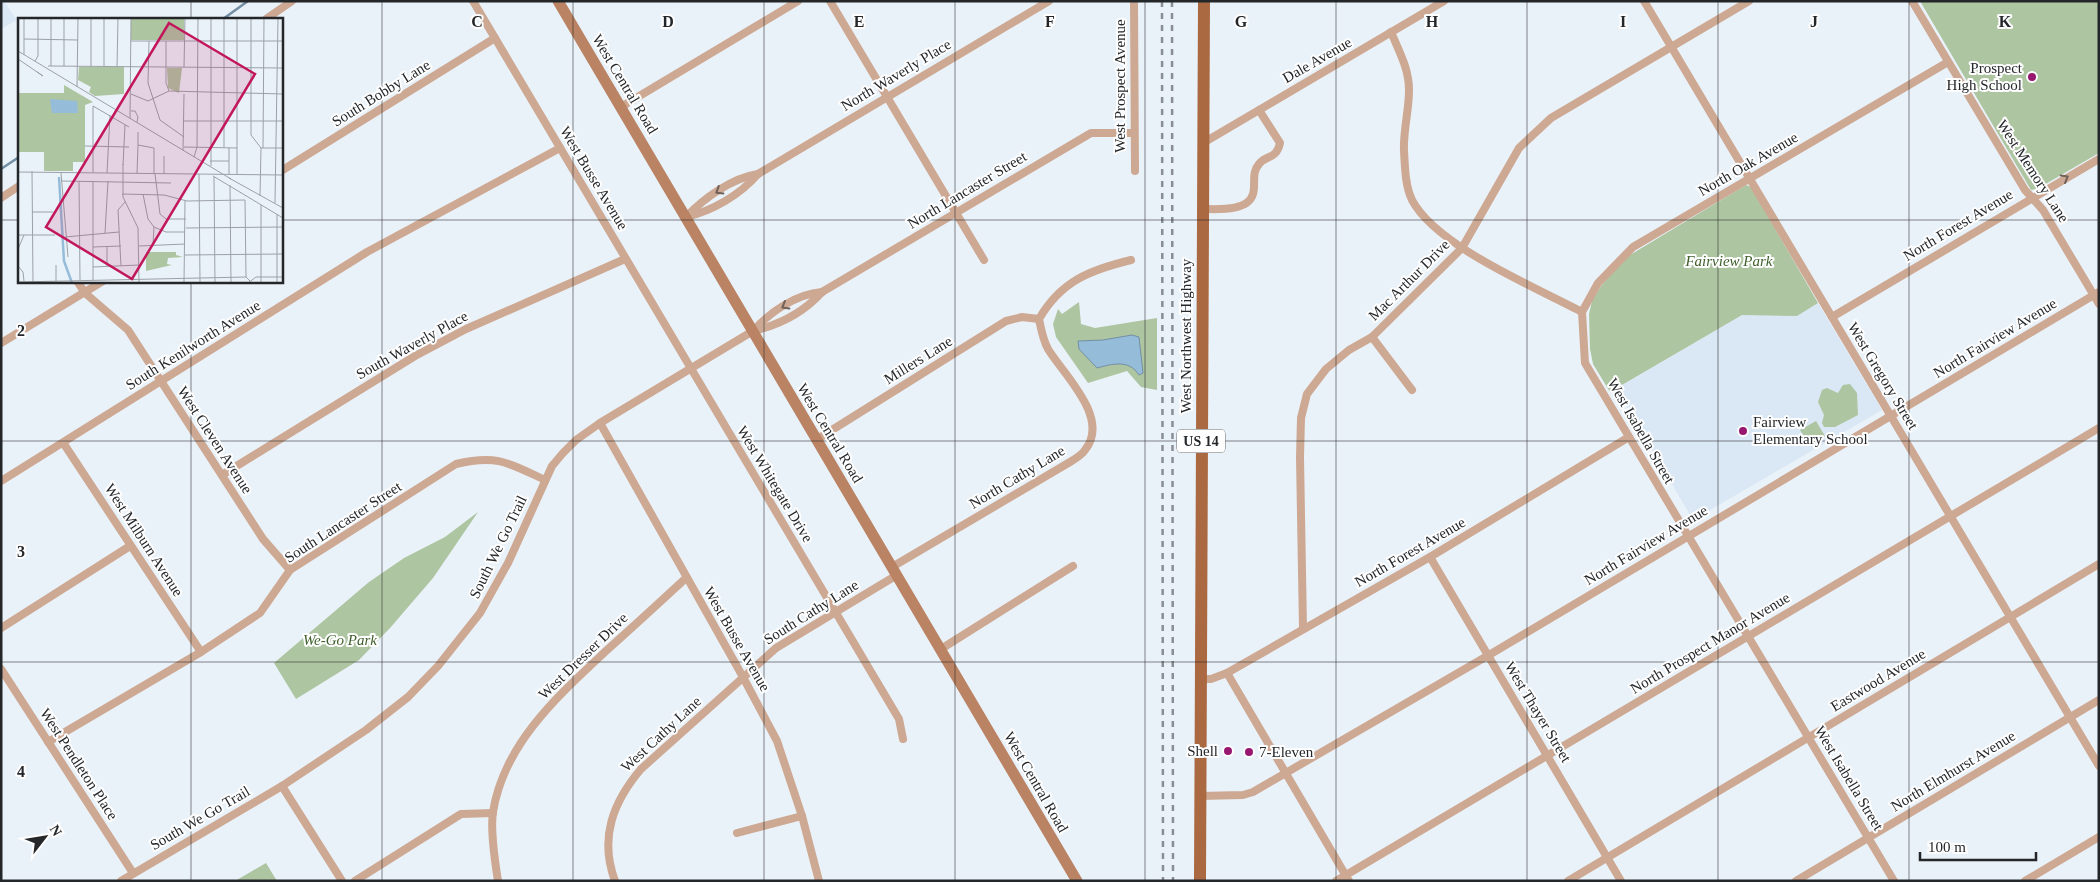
<svg xmlns="http://www.w3.org/2000/svg" width="2100" height="882" font-family="'Times New Roman',serif">
<style>
.built{fill:#dae7f4}
.green{fill:#adc5a1}
.water{fill:#95bcd8;stroke:#738fa4}
.lines{fill:none;stroke-linecap:round;stroke-linejoin:round}
.stream{stroke:#738fa4;stroke-width:2.5}
.street{stroke:#cda893;stroke-width:8}
.secondary{stroke:#ba8364;stroke-width:11}
.primary{stroke:#aa6941;stroke-width:12}
.rail{stroke:#888e93;stroke-width:2.5;stroke-dasharray:6 6;stroke-linecap:butt}
.oneway{stroke:#706159}
.grid{fill:none;stroke:#24272a;stroke-width:1;stroke-opacity:0.55}
.poi-dot{fill:#97176f;stroke:#fefefe;stroke-width:2}
.labels{text-anchor:middle;stroke-width:4;stroke-linejoin:round;paint-order:stroke}
.shield{fill:#fefefe;stroke:#65686a;stroke-width:1}
.shield-label{font-size:14px;font-weight:bold;fill:#24272a}
.street-label{font-size:15px;fill:#24272a;stroke:#fefefe}
.poi-label{font-size:15px;fill:#24272a;stroke:#fefefe;text-anchor:end}
.park-label{font-size:15px;font-style:italic;fill:#3e5f2b;stroke:#fefefe}
.inset-river{fill:none;stroke:#95bcd8;stroke-width:2.5}
.inset-road{fill:none;stroke:#9ba1a6;stroke-width:1}
.view{fill:#c2185b;fill-opacity:0.15;stroke:#c2185b;stroke-width:2.5}
.inset-edge{fill:none;stroke:#24272a;stroke-width:2.5}
.grid-label{font-size:16px;text-anchor:middle;font-weight:bold;fill:#24272a;stroke:#fefefe;stroke-width:4;stroke-linejoin:round;paint-order:stroke}
</style>
<rect width="100%" height="100%" fill="#eaf2f9"/>
<g class="built">
<path d="M1,1h3l13,19 -16,9z"/>
<path d="M1818,303l64,107 -189,110 -77,-131 126,-74 55,1z"/>
</g>
<g class="green">
<path d="M1920,1h179v152l-62,36 -6,1z"/>
<path d="M1746,185l5,2 67,116 -21,13 -55,-1 -132,77 -17,-28 -3,-15 -1,-35 3,-13 9,-15 24,-28z"/>
<path d="M1079,302l2,22 14,4 62,-10v72l-16,-3 -14,-16 -39,12 -32,-46 -3,-13 5,-15 4,5z"/>
<path d="M1850,384l7,9 1,22 -23,12h-11l-2,-4 2,-8 -6,-13 4,-12 5,-2 11,5 5,-8z"/>
<path d="M1816,421l9,15 -15,10 -10,-16z"/>
<path d="M478,512l-45,66 -43,50 -31,32 -63,39 -22,-36 95,-81 35,-24 41,-21z"/>
<path d="M266,863l11,18h-42z"/>
</g>
<path class="water" d="M1132,335l7,2 4,36 -4,2c-10,-16 -27,-11 -42,-7l-18,-19 -1,-8 25,-1z"/>
<g class="lines">
<g class="stream">
<path d="M223,19l25,-18"/>
<path d="M1,169l18,-12"/>
</g>
<g class="street">
<path d="M473,1l426,718 4,20"/>
<path d="M830,1l154,259"/>
<path d="M1134,1l1,170"/>
<path d="M1644,1l455,765"/>
<path d="M1912,1l113,189 18,20 56,94"/>
<path d="M266,19l26,-18"/>
<path d="M1391,32c8,19 18,37 18,58 0,21 -6,41 -5,61 1,15 1,35 8,49 24,46 123,87 170,112l3,51 309,518"/>
<path d="M621,107l177,-106"/>
<path d="M1203,143l241,-142"/>
<path d="M281,171l214,-133"/>
<path d="M1,198l18,-12"/>
<path d="M1203,209c13,0 45,3 50,-15 3,-10 -2,-21 6,-30 8,-10 17,-4 21,-21l-21,-33"/>
<path d="M686,217c26,-6 54,-22 72,-43l291,-173"/>
<path d="M686,217c18,-19 46,-39 72,-43"/>
<path d="M77,281l8,12 43,37 135,209 27,31"/>
<path d="M1582,312l16,-29 35,-36 315,-185"/>
<path d="M1832,317l267,-158"/>
<path d="M753,331c26,-6 51,-19 69,-39l269,-159h42"/>
<path d="M1372,337l40,53"/>
<path d="M1,343l102,-62"/>
<path d="M600,423l143,254 34,64 25,75 17,65"/>
<path d="M816,440l190,-119 16,-4 17,2"/>
<path d="M64,444l137,208"/>
<path d="M222,475l193,-119 51,-27 159,-70"/>
<path d="M1,481l366,-229 193,-104"/>
<path d="M1430,557l191,324"/>
<path d="M892,567l178,-105c5,-3 12,-7 15,-12 26,-32 -22,-76 -37,-101 -5,-9 -7,-20 -9,-30 22,-38 51,-49 92,-59"/>
<path d="M1,628l129,-82"/>
<path d="M1303,629l-3,-172 1,-39 6,-24 19,-25 23,-19 23,-13 90,-89 57,-100 32,-30 198,-117"/>
<path d="M941,649l132,-83"/>
<path d="M1,669l132,204"/>
<path d="M1227,673l122,208"/>
<path d="M1200,679h11l16,-6 203,-116 199,-120"/>
<path d="M48,742l153,-90 59,-39 30,-43 166,-106c41,-10 53,-1 89,16"/>
<path d="M282,786l60,95"/>
<path d="M1200,796l43,-1 10,-3 236,-137 610,-363"/>
<path d="M737,833l65,-17"/>
<path d="M121,881l161,-95 84,-56 42,-33 30,-31 42,-53 28,-50 44,-97 11,-13 13,-13 24,-17 153,-92c17,-19 43,-37 69,-39"/>
<path d="M355,881l106,-67 32,-1"/>
<path d="M498,881c-3,-19 -8,-50 -5,-69 11,-69 66,-117 114,-162 27,-24 53,-48 79,-72"/>
<path d="M615,881c-16,-43 -2,-79 26,-112l135,-121 121,-73"/>
<path d="M1336,881l763,-453"/>
<path d="M1568,881l531,-317"/>
<path d="M1796,881l303,-181"/>
<path d="M2025,881l74,-44"/>
</g>
<path class="secondary" d="M558,1l519,880"/>
<path class="primary" d="M1200,881l4,-880"/>
<g class="rail">
<path d="M1162,1l1,880"/>
<path d="M1172,1l1,880"/>
</g>
</g>
<defs><path id="oneway-chevron" d="M-2-3.5L2.5 0L-2 3.5" fill="none" stroke-width="1.6" stroke-linecap="round" stroke-linejoin="round" transform="scale(1.25)"/></defs>
<g class="oneway">
<use href="#oneway-chevron" transform="translate(2065 178) rotate(-30)"/>
<use href="#oneway-chevron" transform="translate(719 191) rotate(148)"/>
<use href="#oneway-chevron" transform="translate(785 306) rotate(150)"/>
</g>
<path class="grid" d="M191,1v18M382,1v880M573,1v880M764,1v880M955,1v880M1145,1v880M1336,1v880M1527,1v880M1718,1v880M1909,1v880M1,220h18M281,220h1818M191,281v600M1,441h2098M1,662h2098"/>
<g class="poi-dot">
<circle cx="2032" cy="77" r="5"/>
<circle cx="1743" cy="431" r="5"/>
<circle cx="1228" cy="751" r="5"/>
<circle cx="1249" cy="752" r="5"/>
</g>
<g class="labels">
<rect class="shield" x="1177" y="429.5" width="48" height="23" rx="4"/>
<g class="shield-label">
<text x="1201" y="446">US 14</text>
</g>
<g class="street-label">
<text transform="translate(1317 60) rotate(-30)" y="5">Dale Avenue</text>
<text transform="translate(896 75) rotate(-31)" y="5">North Waverly Place</text>
<text transform="translate(625 84) rotate(59)" y="5">West Central Road</text>
<text transform="translate(1120 86) rotate(-90)" y="5">West Prospect Avenue</text>
<text transform="translate(381 93) rotate(-32)" y="5">South Bobby Lane</text>
<text transform="translate(1748 164) rotate(-30)" y="5">North Oak Avenue</text>
<text transform="translate(2033 171) rotate(57)" y="5">West Memory Lane</text>
<text transform="translate(594 178) rotate(59)" y="5">West Busse Avenue</text>
<text transform="translate(967 190) rotate(-31)" y="5">North Lancaster Street</text>
<text transform="translate(1958 225) rotate(-31)" y="5">North Forest Avenue</text>
<text transform="translate(1409 280) rotate(-45)" y="5">Mac Arthur Drive</text>
<text transform="translate(1186 336) rotate(-90)" y="5">West Northwest Highway</text>
<text transform="translate(1995 338) rotate(-31)" y="5">North Fairview Avenue</text>
<text transform="translate(193 345) rotate(-32)" y="5">South Kenilworth Avenue</text>
<text transform="translate(412 345) rotate(-29)" y="5">South Waverly Place</text>
<text transform="translate(918 360) rotate(-32)" y="5">Millers Lane</text>
<text transform="translate(1883 376) rotate(59)" y="5">West Gregory Street</text>
<text transform="translate(1641 431) rotate(60)" y="5">West Isabella Street</text>
<text transform="translate(830 433) rotate(59)" y="5">West Central Road</text>
<text transform="translate(215 440) rotate(57)" y="5">West Cleven Avenue</text>
<text transform="translate(1017 477) rotate(-31)" y="5">North Cathy Lane</text>
<text transform="translate(775 484) rotate(59)" y="5">West Whitegate Drive</text>
<text transform="translate(343 522) rotate(-33)" y="5">South Lancaster Street</text>
<text transform="translate(144 540) rotate(57)" y="5">West Milburn Avenue</text>
<text transform="translate(1646 545) rotate(-31)" y="5">North Fairview Avenue</text>
<text transform="translate(498 547) rotate(-64)" y="5">South We Go Trail</text>
<text transform="translate(1410 552) rotate(-30)" y="5">North Forest Avenue</text>
<text transform="translate(811 612) rotate(-32)" y="5">South Cathy Lane</text>
<text transform="translate(737 639) rotate(60)" y="5">West Busse Avenue</text>
<text transform="translate(1710 643) rotate(-31)" y="5">North Prospect Manor Avenue</text>
<text transform="translate(583 656) rotate(-44)" y="5">West Dresser Drive</text>
<text transform="translate(1878 680) rotate(-31)" y="5">Eastwood Avenue</text>
<text transform="translate(1538 712) rotate(59)" y="5">West Thayer Street</text>
<text transform="translate(661 734) rotate(-43)" y="5">West Cathy Lane</text>
<text transform="translate(79 764) rotate(57)" y="5">West Pendleton Place</text>
<text transform="translate(1953 771) rotate(-31)" y="5">North Elmhurst Avenue</text>
<text transform="translate(1849 778) rotate(59)" y="5">West Isabella Street</text>
<text transform="translate(1036 782) rotate(60)" y="5">West Central Road</text>
<text transform="translate(200 818) rotate(-30)" y="5">South We Go Trail</text>
</g>
<g class="poi-label">
<text x="2022" y="73">Prospect<tspan x="2022" dy="17">High School</tspan></text>
<text x="1753" y="427" text-anchor="start">Fairview<tspan x="1753" dy="17">Elementary School</tspan></text>
<text x="1218" y="756">Shell</text>
<text x="1259" y="757" text-anchor="start">7-Eleven</text>
</g>
<g class="park-label">
<text x="1729" y="266">Fairview Park</text>
<text x="340" y="645">We-Go Park</text>
</g>
</g>
<g transform="translate(18 18)">
<rect width="265" height="265" fill="#eaf2f9"/>
<path d="M113,0h53v22h-53zM61,49h45v27l-29,2 -6,-4 2,-5 -13,-7zM149,50h15l-3,25 -11,-5zM46,67l29,17 -8,3v57h-12v9h-29v-19h-26v-59h46zM128,234h30v3l7,2 -15,1 -1,6 5,1 -26,6z" fill="#adc5a1"/>
<path d="M32,81l27,2 1,12h-26z" fill="#95bcd8"/>
<path class="inset-river" d="M41,159l5,84 8,22"/>
<path class="inset-road" d="M233,0v117l10,13h22M6,21l54,1M113,23h152M131,23l-1,42 12,37 24,17M148,23v42l3,8M0,33l213,128M6,37v-37M0,41l25,17 -6,-4M17,43l3,-5v-38M30,48l235,2M33,48v-48M46,48v-48M73,49v-49M86,49v-49M99,49l1,-49M166,49l1,-49M59,69l1,-69M113,76l17,7 21,-10 114,3M113,93h4l3,6 -1,5M112,100l1,-100M166,103h99M120,114v13l16,3v26M67,128l44,1M166,129l53,1M206,129v-129M245,130l1,-130M165,132l1,-56M146,138v18M176,139l3,-10 1,-129M192,143h19M105,146v33l15,31 1,55M105,147l2,-40M193,148v-148M14,153l1,112M0,154l265,3M43,155l7,84M75,155v-67l36,21M89,155l3,-58M119,155l1,-28M137,156l5,40 6,5h20M181,156l1,109M211,156v-26M219,156v-156M195,158l70,42M196,159l1,106M211,160l54,30M43,163l110,2M61,163l1,99M75,163v99M212,167l1,98M104,176l42,1 23,6 58,-1M125,176l5,25 6,8 12,5h19M242,178l1,-48M227,182l1,77M257,185l3,-185M243,187v78M14,194h21M259,196v69M168,210l97,-1M87,215l3,-52M0,217h37M47,219l54,-5M135,227l1,-18M121,228l46,-2M75,229l28,-1M89,229v19M0,231l6,-14M167,237l98,-1M38,247v16M0,248l5,6 1,9M103,248l-3,-56 7,-8M75,249l46,-2M0,264l228,-5 4,4M166,265l1,-82M230,265l8,-6h27"/>
<path class="view" d="M151,5l86,51 -123,205 -86,-52z"/>
<rect width="265" height="265" class="inset-edge"/>
</g>
<g class="grid-label">
<text x="477" y="27">C</text>
<text x="668" y="27">D</text>
<text x="859" y="27">E</text>
<text x="1050" y="27">F</text>
<text x="1241" y="27">G</text>
<text x="1432" y="27">H</text>
<text x="1623" y="27">I</text>
<text x="1814" y="27">J</text>
<text x="2005" y="27">K</text>
<text x="21" y="336">2</text>
<text x="21" y="557">3</text>
<text x="21" y="777">4</text>
</g>
<rect width="2100" height="882" fill="none" stroke="#24272a" stroke-width="5"/>
<g transform="translate(45 837) rotate(59)" stroke="#fefefe" stroke-width="4" paint-order="stroke">
<path d="M0-4L9 19L0 12L-9 19Z" fill="#24272a"/>
<text y="-8" font-size="14" font-weight="bold" text-anchor="middle" fill="#24272a">N</text>
</g>
<path d="M1920 852v8h116v-8" fill="none" stroke="#24272a" stroke-width="2.5"/>
<text x="1928" y="852" font-size="15" fill="#24272a" stroke="#fefefe" stroke-width="4" paint-order="stroke">100 m</text>
</svg>
